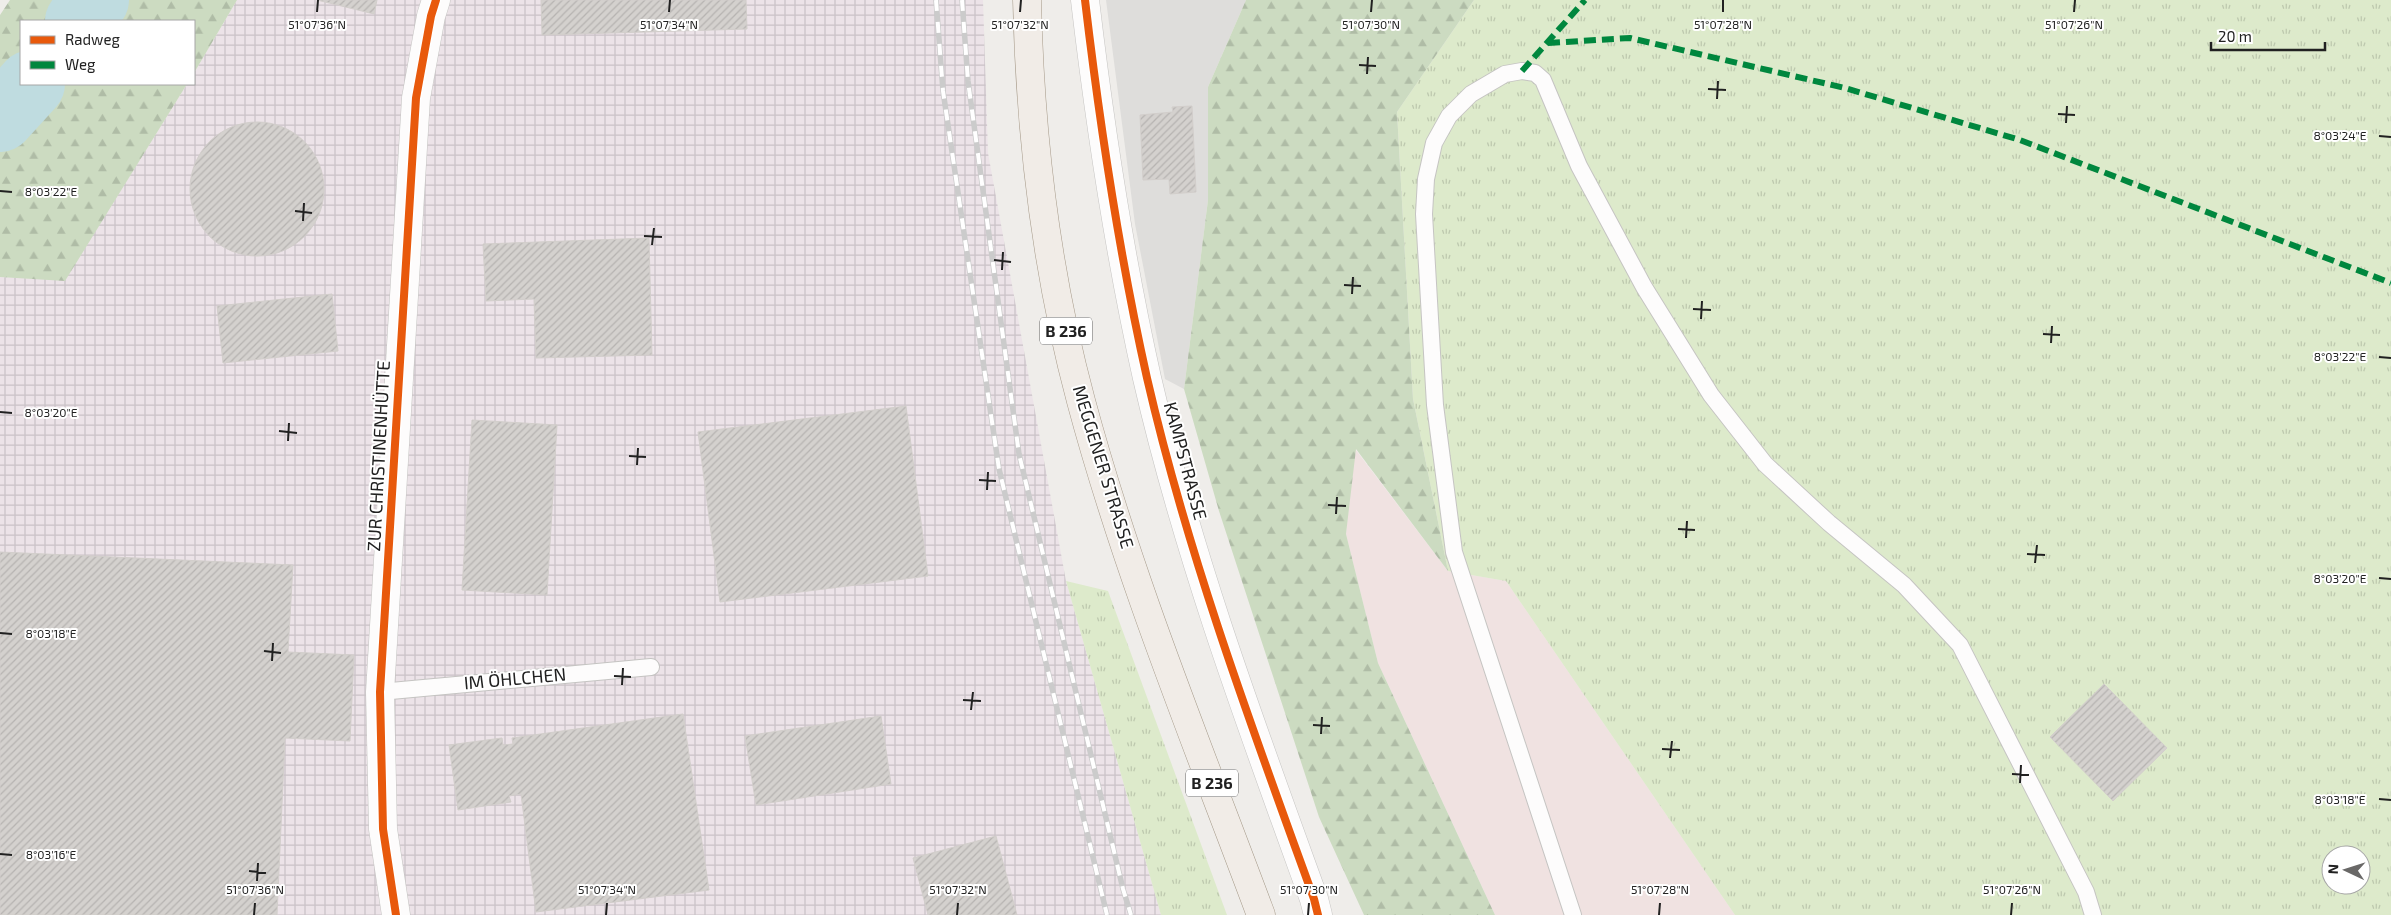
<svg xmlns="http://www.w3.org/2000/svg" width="2391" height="915" font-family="'Exo 2',sans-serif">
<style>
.residential{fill:#dedddb}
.commercial{fill:#f0e2e1}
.industrial{fill:url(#industrial-grid)}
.grass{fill:url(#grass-tufts);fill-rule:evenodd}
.forest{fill:url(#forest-firs)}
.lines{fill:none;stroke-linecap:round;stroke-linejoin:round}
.river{stroke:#bfdce0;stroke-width:68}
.building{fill:url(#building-hatch);stroke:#d2cecb}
.lane-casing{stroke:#c5c4c2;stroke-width:18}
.street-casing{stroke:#c5c4c2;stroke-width:29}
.primary-casing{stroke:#a59988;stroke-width:29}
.lane{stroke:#fdfcfc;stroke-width:16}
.street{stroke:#fdfcfc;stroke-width:28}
.primary{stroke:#f1ece7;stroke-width:28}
.rail-casing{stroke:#cbcbcb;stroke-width:5.5}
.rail{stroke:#fff;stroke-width:4;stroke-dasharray:11;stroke-linecap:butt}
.quiet{stroke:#00873e;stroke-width:6;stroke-dasharray:12 6;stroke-linecap:butt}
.cycleway-casing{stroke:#fff;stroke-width:11}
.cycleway{stroke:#e8590c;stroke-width:8}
.ticks{fill:none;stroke:#212121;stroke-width:2}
.labels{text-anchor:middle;stroke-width:4;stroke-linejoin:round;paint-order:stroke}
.shield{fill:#fff;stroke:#646464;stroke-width:1}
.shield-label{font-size:16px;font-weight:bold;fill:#212121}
.street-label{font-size:18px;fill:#212121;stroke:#fff}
.ticks-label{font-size:12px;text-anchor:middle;fill:#212121;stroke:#fff;stroke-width:4;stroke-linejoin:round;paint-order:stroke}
</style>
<defs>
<pattern id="industrial-grid" width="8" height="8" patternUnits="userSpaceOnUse" patternTransform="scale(1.25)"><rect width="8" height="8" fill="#ece3e8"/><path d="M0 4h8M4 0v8" fill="none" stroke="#cac2c7"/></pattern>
<pattern id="grass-tufts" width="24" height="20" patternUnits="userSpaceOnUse" patternTransform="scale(1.25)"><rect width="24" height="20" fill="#ddeacb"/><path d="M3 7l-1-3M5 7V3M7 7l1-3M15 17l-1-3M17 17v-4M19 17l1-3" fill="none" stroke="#bdc8ae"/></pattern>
<pattern id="forest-firs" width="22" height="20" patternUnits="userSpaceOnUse" patternTransform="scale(1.25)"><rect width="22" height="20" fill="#ccdbc1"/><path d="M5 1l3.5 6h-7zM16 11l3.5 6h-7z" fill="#afbca6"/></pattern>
<pattern id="building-hatch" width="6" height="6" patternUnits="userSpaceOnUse" patternTransform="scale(1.25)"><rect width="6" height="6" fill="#d4d1ce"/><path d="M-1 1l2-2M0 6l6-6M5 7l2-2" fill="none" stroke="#b6b3b1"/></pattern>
</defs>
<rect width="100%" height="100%" fill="#efedea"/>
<path class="residential" d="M1106,0h140l-38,87v113l-24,189 -19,-10 -30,-155z"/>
<path class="commercial" d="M1355,449l93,122 58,10 229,334h-240l-117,-252 -32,-129z"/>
<path class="industrial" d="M237,0h746l5,153 78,428 95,334h-1161v-638l65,3 122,-196h7v-11z"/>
<g class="grass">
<path d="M1474,0h917v915h-656l-229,-334 -58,-10 -35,-172 -16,-287zM2331,855h30v30h-30z"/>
<path d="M1066,581l42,10 119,324h-66z"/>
</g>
<g class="forest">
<path d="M10,0h227l-43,73v-52h-173v63h166l-122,197 -65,-4v-262z"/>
<path d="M1246,0h228l-77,112 16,287 35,172 -92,-122 -10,85 32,129 117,252h-131l-45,-98 -100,-306 -35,-122 24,-189v-113z"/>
</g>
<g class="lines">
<g class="river">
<path d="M79,21l16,-21"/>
<path d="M0,118l31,-34"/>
</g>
</g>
<g class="building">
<path d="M317,0h60l-3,14z"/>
<path d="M541,0h205l1,29 -205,6z"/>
<path d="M1192,106l4,86 -26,2 -1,-15 -26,1 -3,-65 33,-3 -1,-5z"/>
<circle cx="257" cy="189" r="67"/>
<path d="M649,238l3,117 -116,3 -2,-59 -48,2 -3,-57z"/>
<path d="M332,294l6,57 -115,12 -6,-57z"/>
<path d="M906,406l22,170 -208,26 -22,-170z"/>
<path d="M472,420l85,5 -10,170 -85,-5z"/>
<path d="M0,552l293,13 -5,87 66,3 -4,86 -65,-3 -8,177h-277z"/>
<path d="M2104,684l63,64 -54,53 -63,-64z"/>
<path d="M683,714l26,176 -173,22 -15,-118 -12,2 2,6 -53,8 -9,-65 53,-7 1,7 10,-1 -1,-6z"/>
<path d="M881,716l10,68 -135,21 -11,-69z"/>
<path d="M996,836l21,79h-89l-15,-57z"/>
</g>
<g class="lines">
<defs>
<g id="lane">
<path d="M380,692l271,-25"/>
<path d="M1573,915l-119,-363 -19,-147 -11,-191 2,-35 8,-36 15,-27 22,-22 34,-20 17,-3 13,2 8,7 36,86 65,121 67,108 54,69 64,59 75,62 56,60 126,247 7,23"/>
</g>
<g id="street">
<path d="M1085,0c15,127 34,253 62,378 41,178 105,350 167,521l4,16"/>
<path d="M396,915l-13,-86 -3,-137 36,-594 15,-82 5,-16"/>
</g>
<path id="primary" d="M1027,0c3,135 19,271 54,401 47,175 117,345 180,514"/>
</defs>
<use href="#lane" class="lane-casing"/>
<use href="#street" class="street-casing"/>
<use href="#primary" class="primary-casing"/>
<use href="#lane" class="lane"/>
<use href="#street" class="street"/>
<use href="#primary" class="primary"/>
<defs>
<g id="rail">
<path d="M936,0l7,91 56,378 108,446"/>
<path d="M962,0l6,81 51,373 104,435 8,26"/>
</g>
</defs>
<use href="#rail" class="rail-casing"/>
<use href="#rail" class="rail"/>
<g class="quiet">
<path d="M1548,43l82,-5 215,50 175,52 371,143"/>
<path d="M1522,71l63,-71"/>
</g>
<defs>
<g id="cycleway">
<path d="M1085,0c15,127 34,253 62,378 41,178 105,350 167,521l4,16"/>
<path d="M396,915l-13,-86 -3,-137 36,-594 15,-82 5,-16"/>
</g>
</defs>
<use href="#cycleway" class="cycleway-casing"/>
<use href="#cycleway" class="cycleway"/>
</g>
<path class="ticks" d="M317,12l1,-12M669,12l1,-12M1020,12l1,-12M1371,12l1,-12M1723,12v-12M2074,12l1,-12M1359,65l17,1M1367,74l1,-17M1708,89l18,1M1717,99l1,-18M2058,114l17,1M2066,123l1,-17M2379,136l12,1M0,191l12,1M295,211l17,2M303,221l1,-18M644,236l18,1M652,245l2,-17M994,260l17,2M1002,270l1,-18M1344,285l17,1M1352,294l1,-17M1693,309l18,1M1701,319l1,-18M2043,334l17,1M2051,343l1,-17M2379,357l12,1M0,412l12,1M279,431l18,2M288,441l1,-18M629,456l17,1M637,465l1,-17M979,480l17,1M987,490l1,-18M1328,505l18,1M1336,514l1,-17M1678,529l17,1M1686,538l1,-17M2027,554l18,1M2035,563l2,-18M2379,578l12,1M0,633l12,1M264,651l17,2M272,661l1,-18M614,676l17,1M622,685l1,-17M963,700l18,1M971,710l2,-18M1313,725l17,1M1321,734l1,-17M1662,749l18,1M1670,758l2,-17M2012,774l17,1M2020,783l1,-18M2379,799l12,1M0,854l12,1M249,871l17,2M257,881l1,-18M254,915l1,-12M606,915l1,-12M957,915l1,-12M1308,915l1,-12M1659,915l1,-12M2011,915l1,-12"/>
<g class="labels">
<g class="shield">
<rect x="1040" y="317.5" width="52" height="27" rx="4"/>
<rect x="1186" y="769.5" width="52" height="27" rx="4"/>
</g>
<g class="shield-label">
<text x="1066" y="337">B 236</text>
<text x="1212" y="789">B 236</text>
</g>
<g class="street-label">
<text transform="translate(379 456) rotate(-87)" y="6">ZUR CHRISTINENHÜTTE</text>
<text transform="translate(1185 461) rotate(75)" y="6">KAMPSTRASSE</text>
<text transform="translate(1103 467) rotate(73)" y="6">MEGGENER STRASSE</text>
<text transform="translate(515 679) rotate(-5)" y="6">IM ÖHLCHEN</text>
</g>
</g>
<g class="ticks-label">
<text x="317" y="29">51°07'36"N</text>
<text x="669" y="29">51°07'34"N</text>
<text x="1020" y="29">51°07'32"N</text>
<text x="1371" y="29">51°07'30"N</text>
<text x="1723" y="29">51°07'28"N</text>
<text x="2074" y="29">51°07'26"N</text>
<text x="2340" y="140">8°03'24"E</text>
<text x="51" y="196">8°03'22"E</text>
<text x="2340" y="361">8°03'22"E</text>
<text x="51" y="417">8°03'20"E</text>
<text x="2340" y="583">8°03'20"E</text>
<text x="51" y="638">8°03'18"E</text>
<text x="2340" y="804">8°03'18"E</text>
<text x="51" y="859">8°03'16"E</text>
<text x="255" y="894">51°07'36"N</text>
<text x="607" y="894">51°07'34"N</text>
<text x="958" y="894">51°07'32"N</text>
<text x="1309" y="894">51°07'30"N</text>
<text x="1660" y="894">51°07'28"N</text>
<text x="2012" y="894">51°07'26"N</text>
</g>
<rect x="20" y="20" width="175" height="65" fill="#ffffff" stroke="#a6a6a6"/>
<rect x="30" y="36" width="25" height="8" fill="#e8590c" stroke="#a6a6a6"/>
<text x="65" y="45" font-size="15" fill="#212121">Radweg</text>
<rect x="30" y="61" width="25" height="8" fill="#00873e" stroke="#a6a6a6"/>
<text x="65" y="70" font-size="15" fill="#212121">Weg</text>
<g transform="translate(2346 870) rotate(274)"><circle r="24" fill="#ffffff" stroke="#a6a6a6"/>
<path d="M0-4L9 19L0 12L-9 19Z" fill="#696867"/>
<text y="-8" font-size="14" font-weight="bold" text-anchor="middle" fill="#212121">N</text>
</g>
<path d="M2211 42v8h114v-8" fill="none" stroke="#212121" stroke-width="2.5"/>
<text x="2218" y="42" font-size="15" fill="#212121" stroke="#ffffff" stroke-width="4" paint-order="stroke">20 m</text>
</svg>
